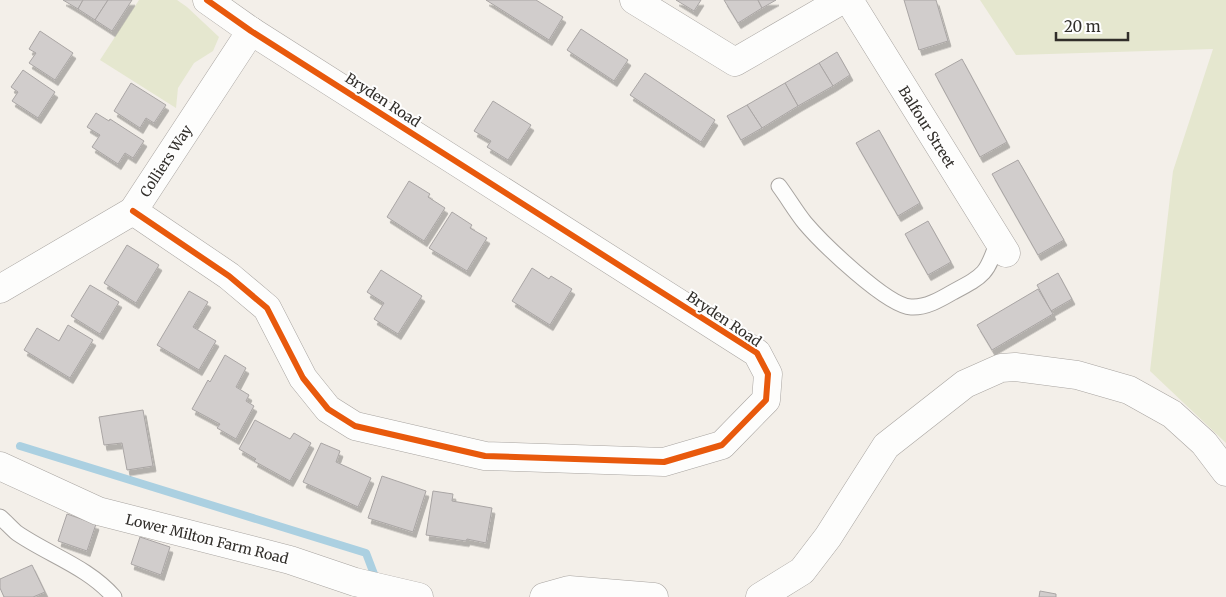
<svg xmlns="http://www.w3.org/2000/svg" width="1226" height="597" font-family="Merriweather,serif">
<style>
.green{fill:#e5e7cf}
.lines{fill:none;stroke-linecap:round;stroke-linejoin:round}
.stream{stroke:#abd0e1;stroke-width:8}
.building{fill:#d1cdcc;stroke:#a9a5a4;filter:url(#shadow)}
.service-casing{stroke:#a8a4a0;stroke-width:17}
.minor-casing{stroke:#a8a4a0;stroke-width:29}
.service{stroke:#fdfdfc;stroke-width:15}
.minor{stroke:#fdfdfc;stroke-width:28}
.cycleway-casing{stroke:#fefefe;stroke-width:9}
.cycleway{stroke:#e8590c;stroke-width:6}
.labels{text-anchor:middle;stroke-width:4;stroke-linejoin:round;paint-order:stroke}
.street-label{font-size:14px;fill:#312e2a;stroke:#fefefe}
</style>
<defs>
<filter id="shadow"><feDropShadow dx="3" dy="5.5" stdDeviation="0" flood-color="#0004"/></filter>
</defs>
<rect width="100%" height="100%" fill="#f3efe9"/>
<g class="green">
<path d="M139,0h38l10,7 32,30 -6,14 -19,12 -16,25 -2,20 -76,-48z"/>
<path d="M980,0h246v443l-76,-72 23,-200 40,-122 -197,6z"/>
</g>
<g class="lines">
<path class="stream" d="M20,446l346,107 11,29"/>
</g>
<g class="building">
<path d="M63,0h20l-5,9z"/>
<path d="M83,0h25l-13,20 -17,-11z"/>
<path d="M108,0h24l-20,31 -17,-11z"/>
<path d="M486,0h50l27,17 -14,23z"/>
<path d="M676,0h25l-7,11z"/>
<path d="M724,0h34l4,8 -24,15z"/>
<path d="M758,0h18l-14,8z"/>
<path d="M904,0h32l12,41 -29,9z"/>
<path d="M581,29l47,31 -14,21 -47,-31z"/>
<path d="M40,31l33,22 -18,27 -26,-17 7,-10 -7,-4z"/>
<path d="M837,52l13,23 -17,11 -14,-23z"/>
<path d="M962,59l45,83 -27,15 -45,-83z"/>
<path d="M819,63l14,23 -35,20 -13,-23z"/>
<path d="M23,70l32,22 -17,26 -26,-17 6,-9 -7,-5z"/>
<path d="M645,73l70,47 -14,22 -71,-47z"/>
<path d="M131,83l35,22 -12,18 -8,-5 -6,10 -26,-17z"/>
<path d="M785,83l13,23 -36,22 -15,-23z"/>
<path d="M493,101l38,24 -23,35 -21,-13 4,-6 -17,-10z"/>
<path d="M747,105l15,23 -21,12 -14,-24z"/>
<path d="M96,113l13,8 1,-2 34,22 -11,17 -8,-5 -7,11 -26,-17 8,-12 -13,-8z"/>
<path d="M879,130l41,73 -22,13 -42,-73z"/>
<path d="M1018,160l46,80 -26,15 -46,-81z"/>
<path d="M409,181l21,13 -2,3 17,11 -21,33 -37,-24z"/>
<path d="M452,212l20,13 -2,3 17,10 -20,33 -38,-23z"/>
<path d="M928,221l23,41 -23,13 -23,-41z"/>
<path d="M127,245l32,20 -23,38 -32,-20z"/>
<path d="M532,268l17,11 2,-3 21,13 -22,36 -38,-24z"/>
<path d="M381,270l41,26 -24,38 -24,-15 10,-16 -17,-11z"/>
<path d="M1058,273l14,26 -21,12 -14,-26z"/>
<path d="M90,285l29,17 -19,32 -29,-18z"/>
<path d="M1038,289l15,25 -61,36 -15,-25z"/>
<path d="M189,291l19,11 -15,25 23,14 -17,29 -42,-25z"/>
<path d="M68,325l25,15 -23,38 -46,-28 13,-22 22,13z"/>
<path d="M225,355l21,13 -10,19 13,8 -3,6 8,5 -18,33 -19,-11 3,-4 -28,-15 16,-29 2,2z"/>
<path d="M143,410l10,56 -26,4 -5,-27 -18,2 -5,-28z"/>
<path d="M255,420l35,19 4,-6 17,10 -21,38 -36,-20 2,-2 -17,-10z"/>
<path d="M321,443l19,8 -4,11 35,16 -13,29 -55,-25z"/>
<path d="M382,476l44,15 -13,41 -45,-14z"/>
<path d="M433,491l20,3 -1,7 40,7 -6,35 -19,-4 -1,2 -40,-6z"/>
<path d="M67,514l29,10 -9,27 -29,-10z"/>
<path d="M140,537l30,10 -9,28 -30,-11z"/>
<path d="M32,565l13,27 -12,5h-29l-4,-9v-9z"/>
<path d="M1040,591l16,3v3h-17z"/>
</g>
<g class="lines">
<defs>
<g id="service">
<path d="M779,186c9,12 17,26 26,37 17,20 82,83 106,84 15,1 30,-8 42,-15 32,-17 34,-18 45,-52"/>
<path d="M0,517c6,5 11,11 17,16 32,22 71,34 97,64"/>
</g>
<g id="minor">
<path d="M634,0l101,62 107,-62"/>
<path d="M849,0l157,253"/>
<path d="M133,211l96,65 38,32 36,70 25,31 27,17 130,30 179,6 58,-17 44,-45 2,-26 -11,-21 -506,-322 -44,-31"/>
<path d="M0,289l133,-78 118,-180"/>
<path d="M0,466l98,45 192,49 65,22 64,15"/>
<path d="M544,597l25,-7 85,7"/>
<path d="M760,597l42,-26 26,-34 58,-91 79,-62 36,-16 14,-1 62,8 52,15 43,24 32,29 22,29"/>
</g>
</defs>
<use href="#service" class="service-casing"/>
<use href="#minor" class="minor-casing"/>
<use href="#service" class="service"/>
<use href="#minor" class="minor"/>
<defs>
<path id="cycleway" d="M133,211l96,65 38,32 36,70 25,31 27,17 130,30 179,6 58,-17 44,-45 2,-26 -11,-21 -506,-322 -44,-31"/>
</defs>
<use href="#cycleway" class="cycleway-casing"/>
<use href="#cycleway" class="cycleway"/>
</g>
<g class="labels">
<g class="street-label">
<text transform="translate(383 100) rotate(33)" y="5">Bryden Road</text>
<text transform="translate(927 127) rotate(58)" y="5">Balfour Street</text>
<text transform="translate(166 161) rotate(-57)" y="5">Colliers Way</text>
<text transform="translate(724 319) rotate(34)" y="5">Bryden Road</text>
<text transform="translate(207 539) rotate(14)" y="5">Lower Milton Farm Road</text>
</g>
</g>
<path d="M1056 32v8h72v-8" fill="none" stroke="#312e2a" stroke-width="2.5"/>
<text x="1064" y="32" font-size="15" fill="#312e2a" stroke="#fefefe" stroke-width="4" paint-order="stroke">20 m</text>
</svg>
